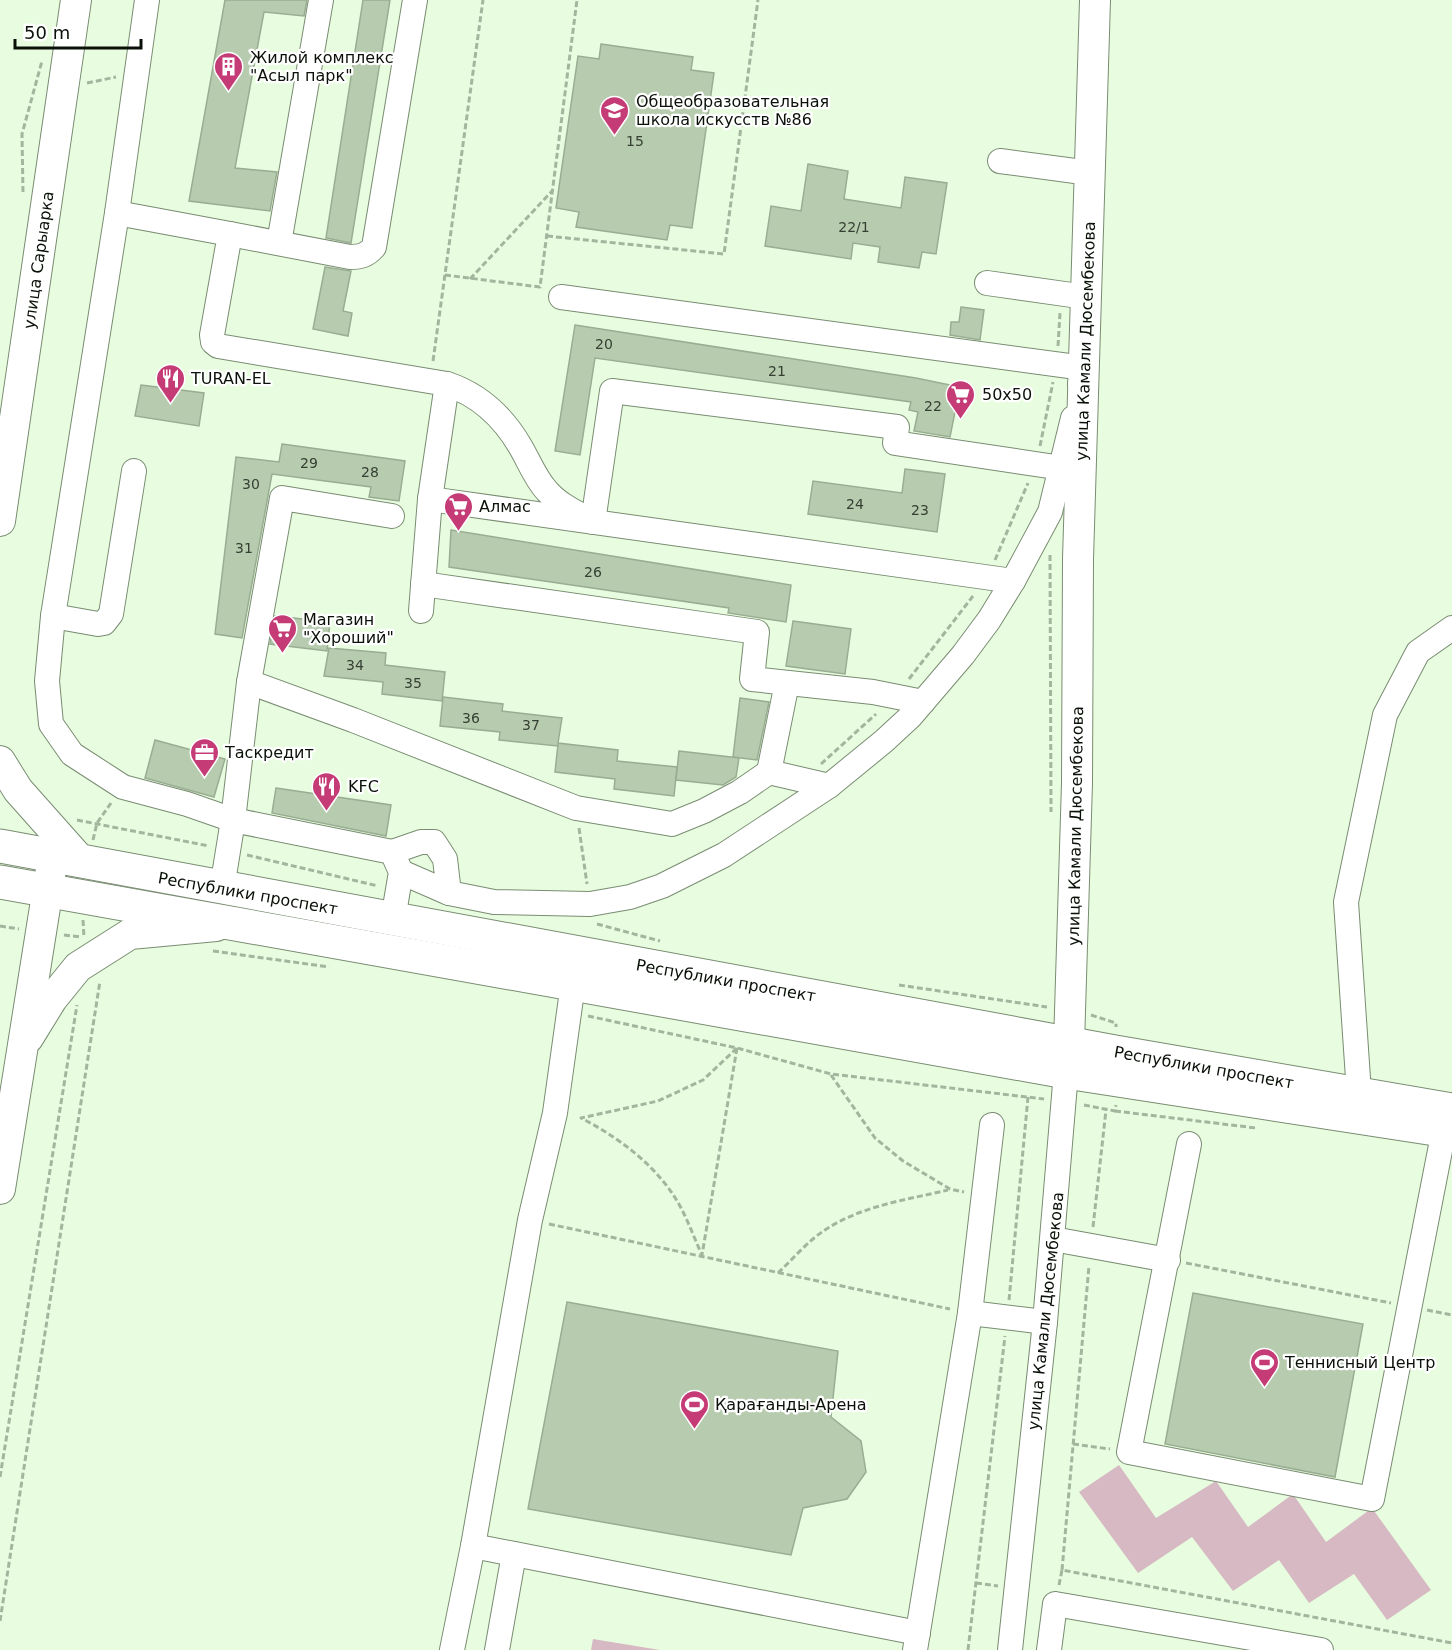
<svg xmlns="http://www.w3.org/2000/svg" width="1452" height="1650" font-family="'DejaVu Sans',sans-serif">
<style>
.green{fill:#d6b9c2}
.building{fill:#b7cbaf;stroke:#99ad92;stroke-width:1.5}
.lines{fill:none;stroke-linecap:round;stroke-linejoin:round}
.minor-casing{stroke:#798c72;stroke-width:26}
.major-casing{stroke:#798c72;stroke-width:32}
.highway-casing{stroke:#798c72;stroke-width:35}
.path{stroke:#a4b59e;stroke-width:3;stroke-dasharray:6 3;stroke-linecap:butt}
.minor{stroke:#fff;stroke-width:24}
.major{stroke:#fff;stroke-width:30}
.highway{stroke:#fff;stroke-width:33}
.labels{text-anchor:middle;stroke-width:4.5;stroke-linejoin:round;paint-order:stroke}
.number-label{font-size:14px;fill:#354032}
.poi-label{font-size:16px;fill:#0a1108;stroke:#fff;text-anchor:start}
.street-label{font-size:16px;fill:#0a1108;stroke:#fff}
</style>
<rect width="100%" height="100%" fill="#e8fde0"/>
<g class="green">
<path d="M1119,1465l37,53 60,-37 32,46 45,-33 33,48 46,-34 59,82 -44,30 -33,-46 -45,29 -30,-43 -46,31 -41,-54 -54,36 -59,-81z"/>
<path d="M593,1639l67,11h-69z"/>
</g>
<g class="building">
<path d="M225,0h82l-3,16 -40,-4 -29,156 42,4 -7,39 -81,-10z"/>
<path d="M363,0h27l-39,243 -25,-5z"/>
<path d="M601,44l92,13 -2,13 23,3 -22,155 -22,-3 -3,15 -91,-13 3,-15 -23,-4 22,-152 21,3z"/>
<path d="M808,164l40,7 -4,28 57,9 4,-31 42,6 -11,71 -14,-2 -3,16 -41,-6 2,-15 -27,-4 -2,16 -86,-13 6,-40 30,5z"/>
<path d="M325,267l26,4 -8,40 9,2 -4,23 -35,-7z"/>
<path d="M961,307l23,3 -4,30 -30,-5 1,-13h8z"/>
<path d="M575,325l341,53 44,9 -10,50 -36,-6 4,-19 -9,-2 2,-8 -316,-44 -15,97 -25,-4z"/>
<path d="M141,385l63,8 -5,33 -64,-10z"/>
<path d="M282,444l123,17 -6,40 -30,-4 2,-10 -99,-13 -30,164 -27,-4 21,-177 43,5z"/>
<path d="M905,469l40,5 -8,58 -129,-18 5,-33 89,12z"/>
<path d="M451,530l340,55 -5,37 -58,-9 1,-5 -280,-41z"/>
<path d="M275,616l55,6 -3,29 -57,-7z"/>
<path d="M793,621l58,8 -6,45 -59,-8z"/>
<path d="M329,648l57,5 -1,12 60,7 -3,29 -60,-7 1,-12 -59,-6z"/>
<path d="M443,697l60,7 -1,7 60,7 -4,25 60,7 -1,11 60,6 -3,29 -60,-7 1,-10 -60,-7 3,-28v2l-59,-6 1,-8 -60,-6z"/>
<path d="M740,698l29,4 -12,58 -24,-3z"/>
<path d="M155,740l70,19 -11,38 -69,-19z"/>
<path d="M679,751l60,7 -3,19 -13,8 -47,-5z"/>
<path d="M276,788l115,17 -5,31 -114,-23z"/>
<path d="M1193,1293l170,31 -28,153 -170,-33z"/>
<path d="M567,1302l271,49 -7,66 30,24 5,31 -19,27 -44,9 -12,47 -263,-46z"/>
</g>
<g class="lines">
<defs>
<g id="minor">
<path d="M147,0l-30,213 -64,403 -6,65 4,43 21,30 51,33 64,17 46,16 159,32 9,20 -8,47"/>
<path d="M1000,161l90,12"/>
<path d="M117,213l113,21 -18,101 1,7 5,4 229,38 -17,115"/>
<path d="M230,234l120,23c11,0 17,-2 24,-10l41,-247"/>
<path d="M279,243l42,-243"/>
<path d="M987,283l99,14"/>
<path d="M561,297l523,71 -4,16"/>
<path d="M447,384c33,11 56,33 73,62 9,15 15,32 27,45 12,14 30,22 46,31l19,-131 285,36 -2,16 167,25"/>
<path d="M423,584l334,48 -5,47 121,13 50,10"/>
<path d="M421,611l9,-112 583,82"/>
<path d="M53,616l45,8 6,-1 7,-9 23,-143"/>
<path d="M249,682l104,38 223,88 96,16 32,-13 36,-19 29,-20 60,14"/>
<path d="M769,772l18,-89"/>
<path d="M392,852l29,-10h13l11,17 4,34 45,9 96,2 40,-7 32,-11 62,-31 105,-69 55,-45 26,-24 53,-62 26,-35 24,-39 37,-69 23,-94"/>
<path d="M401,872l48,21"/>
<path d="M222,888l11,-68 16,-138 33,-184 110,18"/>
<path d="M1359,1093l-13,-191 39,-187 33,-63 34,-24"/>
<path d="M1189,1144l-60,308 243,47 72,-369"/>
<path d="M1053,1239l115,21"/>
<path d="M970,1313l75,9"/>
<path d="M473,1546l445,87"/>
<path d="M452,1650l21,-104 57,-326 25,-107 18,-129"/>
<path d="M497,1650l17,-96"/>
<path d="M915,1650l55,-337 22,-188"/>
<path d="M1010,1650l35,-328 21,-250"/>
<path d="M1049,1650l6,-46 266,46"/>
</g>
<g id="major">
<path d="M0,521l76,-521"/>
<path d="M0,761l18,29 64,72"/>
<path d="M28,1038l24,-39 26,-32 52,-33 86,-8"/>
<path d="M1067,1067l2,-23 8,-261 1,-224 17,-559"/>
<path d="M0,1189l53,-332"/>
</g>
<g id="highway">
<path d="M0,846l1115,206 337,58"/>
<path d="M0,882l1066,190 369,57"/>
</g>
</defs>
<use href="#minor" class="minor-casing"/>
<use href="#major" class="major-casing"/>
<use href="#highway" class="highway-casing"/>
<g class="path">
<path d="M87,83l29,-6"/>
<path d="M23,192l-1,-58 20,-73"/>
<path d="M547,236l177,18 34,-254"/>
<path d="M445,275l95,12 37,-287"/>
<path d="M470,279l83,-89"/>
<path d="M1058,346l2,-33"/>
<path d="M433,361l50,-361"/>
<path d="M1040,446l13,-64"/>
<path d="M1050,555l1,257"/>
<path d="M995,560l33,-77"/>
<path d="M909,679l64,-83"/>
<path d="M821,764l55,-50"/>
<path d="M77,820l132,26"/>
<path d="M579,828l8,56"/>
<path d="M93,840l4,-17 14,-20"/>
<path d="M247,855l131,31"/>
<path d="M83,920l1,18"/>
<path d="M597,924l63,17"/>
<path d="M0,926l19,3"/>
<path d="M64,935l18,2"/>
<path d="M213,951l116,16"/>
<path d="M899,985l148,22"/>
<path d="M1091,1015l25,8v4"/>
<path d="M588,1016l149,32 94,26 213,25"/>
<path d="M737,1048l-35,207c-7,-15 -13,-32 -21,-47 -21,-40 -61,-70 -100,-90l77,-17 45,-21z"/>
<path d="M831,1075l44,63 28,23 47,28 14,3"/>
<path d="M1084,1105l31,6 1,-6"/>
<path d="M1115,1111l141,17"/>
<path d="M549,1224l401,85"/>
<path d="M1093,1227l13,-117"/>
<path d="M1186,1263l205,40"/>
<path d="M778,1273c14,-13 28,-30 44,-41 37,-26 84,-32 126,-42"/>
<path d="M1009,1300l19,-203"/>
<path d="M1427,1310l25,5"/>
<path d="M1073,1444l37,5"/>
<path d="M0,1477l77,-472"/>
<path d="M1062,1570l27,-304"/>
<path d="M976,1583l22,3"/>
<path d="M1059,1585l3,-15 390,73"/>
<path d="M0,1621l100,-640"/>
<path d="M968,1650l37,-314"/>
</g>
<use href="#minor" class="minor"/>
<use href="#major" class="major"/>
<use href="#highway" class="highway"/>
</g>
<defs>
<symbol id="building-pin" viewBox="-11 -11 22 30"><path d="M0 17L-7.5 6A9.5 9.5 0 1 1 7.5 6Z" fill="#c43b76" stroke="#fff"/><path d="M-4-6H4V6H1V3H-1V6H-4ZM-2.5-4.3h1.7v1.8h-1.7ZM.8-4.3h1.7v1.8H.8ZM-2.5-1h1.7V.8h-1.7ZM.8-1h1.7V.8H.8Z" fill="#fff"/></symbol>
<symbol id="school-pin" viewBox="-11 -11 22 30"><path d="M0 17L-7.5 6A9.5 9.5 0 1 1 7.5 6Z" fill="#c43b76" stroke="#fff"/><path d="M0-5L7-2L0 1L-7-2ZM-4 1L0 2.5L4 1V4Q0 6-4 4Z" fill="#fff"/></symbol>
<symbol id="restaurant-pin" viewBox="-11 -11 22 30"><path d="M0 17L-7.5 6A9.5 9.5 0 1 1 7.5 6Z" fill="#c43b76" stroke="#fff"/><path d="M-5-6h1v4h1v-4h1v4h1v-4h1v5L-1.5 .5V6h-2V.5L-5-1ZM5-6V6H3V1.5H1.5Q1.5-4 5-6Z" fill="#fff"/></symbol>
<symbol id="supermarket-pin" viewBox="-11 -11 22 30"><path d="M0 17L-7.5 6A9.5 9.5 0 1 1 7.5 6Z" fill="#c43b76" stroke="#fff"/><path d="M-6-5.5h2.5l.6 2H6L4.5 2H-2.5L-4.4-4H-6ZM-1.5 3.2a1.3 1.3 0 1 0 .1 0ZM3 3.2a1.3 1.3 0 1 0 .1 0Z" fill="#fff"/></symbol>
<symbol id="office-pin" viewBox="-11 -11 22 30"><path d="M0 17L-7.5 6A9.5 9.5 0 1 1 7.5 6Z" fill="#c43b76" stroke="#fff"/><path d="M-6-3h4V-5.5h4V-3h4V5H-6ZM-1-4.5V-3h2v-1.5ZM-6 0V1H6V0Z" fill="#fff"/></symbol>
<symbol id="stadium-pin" viewBox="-11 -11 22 30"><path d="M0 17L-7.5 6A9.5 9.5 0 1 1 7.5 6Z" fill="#c43b76" stroke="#fff"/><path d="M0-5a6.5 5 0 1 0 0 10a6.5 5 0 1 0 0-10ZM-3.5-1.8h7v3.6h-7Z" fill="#fff"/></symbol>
</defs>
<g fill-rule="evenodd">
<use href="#building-pin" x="212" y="50" width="33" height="45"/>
<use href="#school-pin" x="598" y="94" width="33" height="45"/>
<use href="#restaurant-pin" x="154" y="362" width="33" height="45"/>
<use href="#supermarket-pin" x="944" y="378" width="33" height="45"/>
<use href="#supermarket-pin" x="442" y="490" width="33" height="45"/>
<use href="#supermarket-pin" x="266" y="612" width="33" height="45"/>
<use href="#office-pin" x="188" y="736" width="33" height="45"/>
<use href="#restaurant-pin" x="310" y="770" width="33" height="45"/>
<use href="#stadium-pin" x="1248" y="1346" width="33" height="45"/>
<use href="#stadium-pin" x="678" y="1388" width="33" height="45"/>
</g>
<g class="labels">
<g class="number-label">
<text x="635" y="146">15</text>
<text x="854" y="232">22/1</text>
<text x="604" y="349">20</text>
<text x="777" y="376">21</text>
<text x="933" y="411">22</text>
<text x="309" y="468">29</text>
<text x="370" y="477">28</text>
<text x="251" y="489">30</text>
<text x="855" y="509">24</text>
<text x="920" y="515">23</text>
<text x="244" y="553">31</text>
<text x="593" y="577">26</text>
<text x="355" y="670">34</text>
<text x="413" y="688">35</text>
<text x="471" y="723">36</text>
<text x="531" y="730">37</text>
</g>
<g class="poi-label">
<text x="250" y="63">Жилой комплекс<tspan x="250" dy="18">"Асыл парк"</tspan></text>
<text x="636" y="107">Общеобразовательная<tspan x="636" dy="18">школа искусств №86</tspan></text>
<text x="191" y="384">TURAN-EL</text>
<text x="982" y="400">50х50</text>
<text x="479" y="512">Алмас</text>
<text x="303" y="625">Магазин<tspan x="303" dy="18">"Хороший"</tspan></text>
<text x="225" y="758">Таскредит</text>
<text x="348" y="792">KFC</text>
<text x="1285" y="1368">Теннисный Центр</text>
<text x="715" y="1410">Қарағанды-Арена</text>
</g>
<g class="street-label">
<text transform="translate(38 260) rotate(-82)" y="6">улица Сарыарка</text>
<text transform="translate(1085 341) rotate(-88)" y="6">улица Камали Дюсембекова</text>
<text transform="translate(1075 826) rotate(-89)" y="6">улица Камали Дюсембекова</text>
<text transform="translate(248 893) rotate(10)" y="6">Республики проспект</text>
<text transform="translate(726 980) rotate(10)" y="6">Республики проспект</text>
<text transform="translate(1204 1067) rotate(10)" y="6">Республики проспект</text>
<text transform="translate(1045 1311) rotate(-84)" y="6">улица Камали Дюсембекова</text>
</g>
</g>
<path d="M15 39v9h126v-9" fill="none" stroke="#0a1108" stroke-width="3"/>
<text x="24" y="39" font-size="18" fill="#0a1108" stroke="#ffffff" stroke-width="4.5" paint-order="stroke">50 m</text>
</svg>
